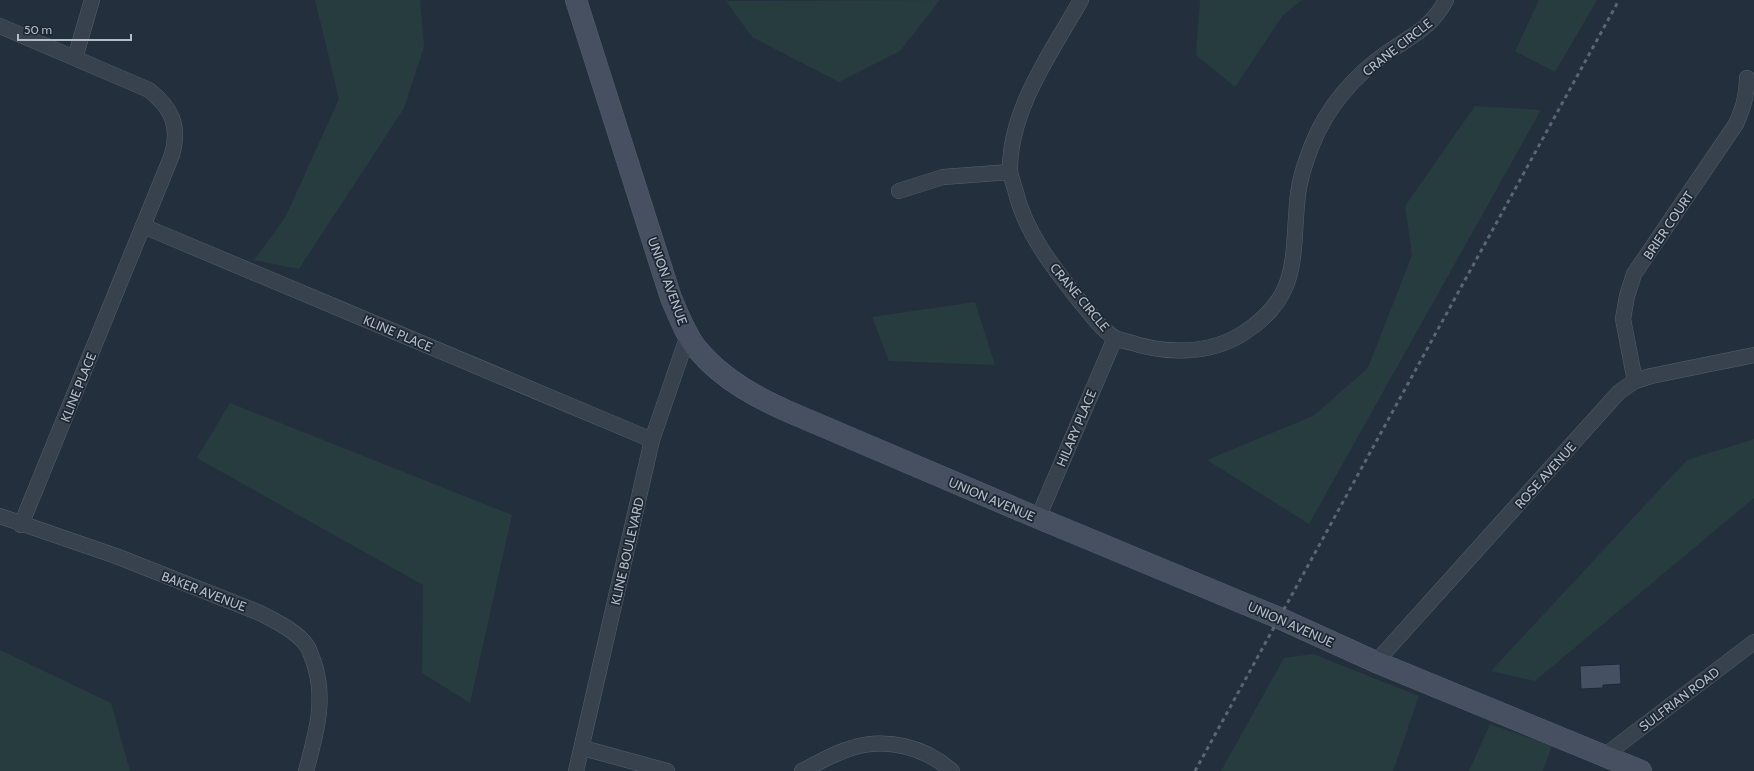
<svg xmlns="http://www.w3.org/2000/svg" width="1754" height="771" font-family="Cabin,sans-serif">
<style>
.green{fill:#263c3f}
.building{fill:#455162;stroke:#1f2835}
.lines{fill:none;stroke-linecap:round;stroke-linejoin:round}
.street-casing{stroke:#565f6c;stroke-width:16}
.secondary-casing{stroke:#565f6c;stroke-width:22}
.street{stroke:#38414e;stroke-width:15}
.secondary{stroke:#465061;stroke-width:21}
.rail{stroke:#5a6575;stroke-width:3;stroke-dasharray:4 4;stroke-linecap:butt}
.labels{text-anchor:middle;stroke-width:3.5;stroke-linejoin:round;paint-order:stroke}
.street-label{font-size:13px;fill:#b4bcc9;stroke:#1d2633}
</style>
<rect width="100%" height="100%" fill="#242f3e"/>
<g class="green">
<path d="M315,0h105l4,47 -20,61 -105,161 -45,-9 31,-42 54,-119z"/>
<path d="M940,0l-40,51 -61,31 -87,-45 -26,-36z"/>
<path d="M1200,0h102l-19,15 -48,72 -39,-32z"/>
<path d="M1539,0h58l-42,72 -40,-21z"/>
<path d="M1475,106l66,4 -232,414 -102,-64 106,-44 55,-48 44,-113 -7,-49z"/>
<path d="M975,302l20,63 -106,-4 -17,-44z"/>
<path d="M230,403l282,112 -42,188 -48,-30 1,-88 -226,-127z"/>
<path d="M1754,439v59l-219,183 -44,-10 196,-211z"/>
<path d="M0,650l111,53 19,68h-130z"/>
<path d="M1313,654l106,42 -26,75h-172l63,-113z"/>
<path d="M1490,724l62,22 -9,25h-74z"/>
</g>
<path class="building" d="M1620,664l1,20 -18,1v3l-22,1 -1,-23z"/>
<g class="lines">
<defs>
<g id="street">
<path d="M1081,0c-29,51 -72,110 -71,171 1,6 3,12 5,18 10,44 40,81 68,116 9,11 20,26 32,33 4,2 10,3 14,4 36,12 79,13 113,-8 61,-38 49,-80 56,-140 2,-16 8,-34 14,-49 15,-38 43,-70 76,-93 25,-17 43,-24 58,-52"/>
<path d="M0,26l149,64c23,18 31,36 23,65l-151,370"/>
<path d="M75,58l17,-58"/>
<path d="M899,191l44,-14 67,-5"/>
<path d="M143,226l509,214"/>
<path d="M1635,381l-12,-62 4,-23 7,-22 102,-150c7,-16 11,-28 11,-46"/>
<path d="M0,516l116,40 144,57c15,8 37,18 47,33 3,4 4,10 6,14 14,38 3,74 -7,111"/>
<path d="M1038,518l77,-180"/>
<path d="M1376,662l243,-270 16,-11 16,-5 103,-21"/>
<path d="M583,748l84,23"/>
<path d="M1604,756l150,-114"/>
<path d="M576,771l76,-331 36,-105"/>
<path d="M802,771c16,-8 32,-18 50,-23 34,-11 73,-1 100,23"/>
</g>
<path id="secondary" d="M576,0l95,298c8,18 15,38 27,52 25,30 61,49 96,64l244,104 241,100 97,44 265,109"/>
</defs>
<use href="#street" class="street-casing"/>
<use href="#secondary" class="secondary-casing"/>
<use href="#street" class="street"/>
<use href="#secondary" class="secondary"/>
<path class="rail" d="M1195,771l424,-771"/>
</g>
<g class="labels">
<g class="street-label">
<text transform="translate(1397 47) rotate(-38)" y="5">CRANE CIRCLE</text>
<text transform="translate(1668 225) rotate(-56)" y="5">BRIER COURT</text>
<text transform="translate(668 281) rotate(70)" y="5">UNION AVENUE</text>
<text transform="translate(1080 297) rotate(50)" y="5">CRANE CIRCLE</text>
<text transform="translate(398 333) rotate(23)" y="5">KLINE PLACE</text>
<text transform="translate(78 387) rotate(-68)" y="5">KLINE PLACE</text>
<text transform="translate(1076 428) rotate(-67)" y="5">HILARY PLACE</text>
<text transform="translate(1545 475) rotate(-48)" y="5">ROSE AVENUE</text>
<text transform="translate(992 499) rotate(23)" y="5">UNION AVENUE</text>
<text transform="translate(627 551) rotate(-77)" y="5">KLINE BOULEVARD</text>
<text transform="translate(204 591) rotate(21)" y="5">BAKER AVENUE</text>
<text transform="translate(1291 624) rotate(24)" y="5">UNION AVENUE</text>
<text transform="translate(1679 699) rotate(-37)" y="5">SULFRIAN ROAD</text>
</g>
</g>
<path d="M18 34v6h113v-6" fill="none" stroke="#b4bcc9" stroke-width="2"/>
<text x="24" y="34" font-size="12" fill="#b4bcc9" stroke="#1d2633" stroke-width="3" paint-order="stroke">50 m</text>
</svg>
